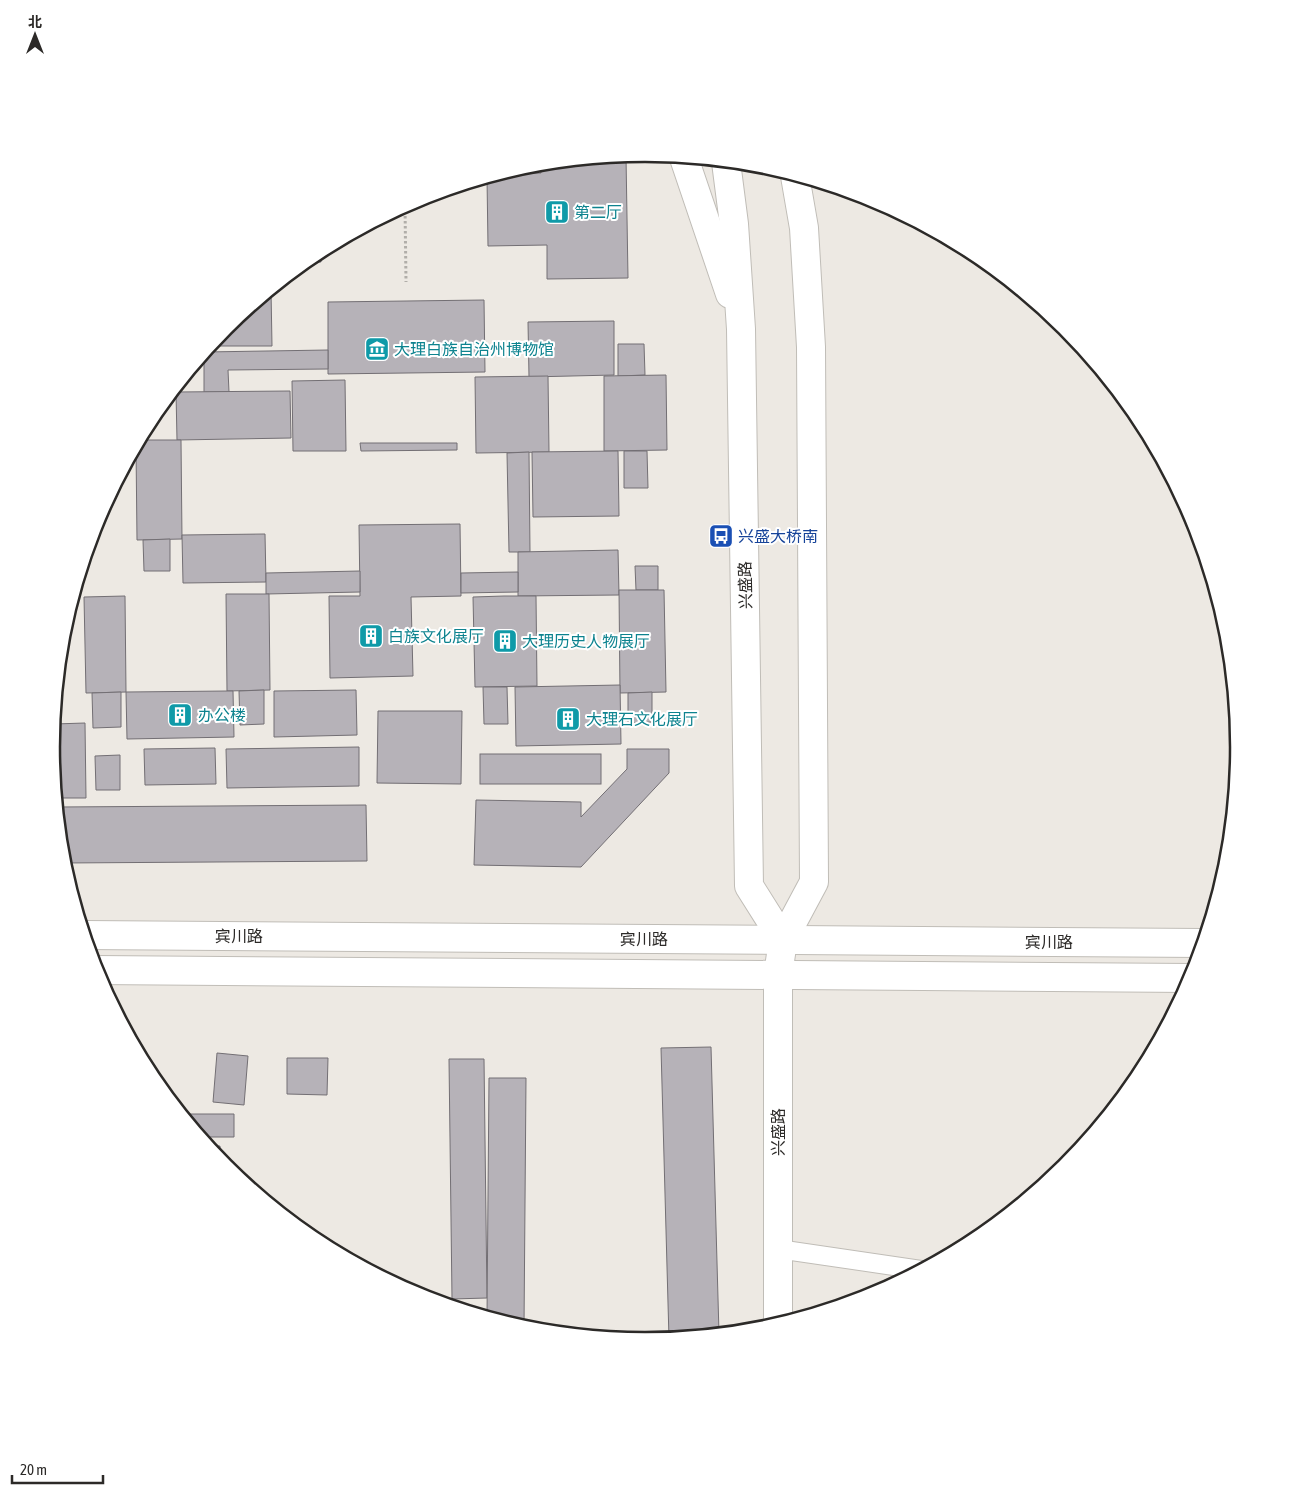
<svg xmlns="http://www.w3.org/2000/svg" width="1290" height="1495" font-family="'Asap Condensed','Noto Sans SC',sans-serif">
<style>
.building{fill:#b6b2b8;stroke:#736f74}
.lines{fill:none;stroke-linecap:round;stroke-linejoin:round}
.lane-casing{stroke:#c0bdb7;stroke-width:20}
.secondary-casing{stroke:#c0bdb7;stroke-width:30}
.path{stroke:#b1aea9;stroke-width:3;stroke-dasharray:2.5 2.5;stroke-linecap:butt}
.lane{stroke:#fff;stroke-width:18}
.secondary{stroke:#fff;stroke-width:28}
.labels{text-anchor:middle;stroke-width:4;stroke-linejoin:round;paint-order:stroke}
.culture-label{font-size:16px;fill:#0d838f;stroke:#fff;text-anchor:start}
.transit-label{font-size:16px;fill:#164399;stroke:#fff;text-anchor:start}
.street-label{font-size:16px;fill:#2c2a28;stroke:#fff}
.rim{fill:none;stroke:#2c2a28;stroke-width:2.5}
</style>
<rect width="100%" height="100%" fill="#ede9e3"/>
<g class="building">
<path d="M626,156l2,122 -81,1v-34l-59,1 -1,-68 14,-4 40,-1 -1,-9z"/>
<path d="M321,251v11h-15l9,-8z"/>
<path d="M271,290l1,56h-62l15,-19z"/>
<path d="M484,300l1,72 -157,2v-72z"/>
<path d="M614,321v54l-85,2 -1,-55z"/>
<path d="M618,344h26l1,31 -27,1z"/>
<path d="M328,350v19l-100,1 1,22h-25v-38l1,-2z"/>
<path d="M666,375l1,75 -63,1v-75z"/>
<path d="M548,376l1,76 -73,1 -1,-76z"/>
<path d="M345,380l1,71h-53l-1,-70z"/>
<path d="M290,391l1,47 -114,2 -1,-48z"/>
<path d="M139,440h42l1,99 -45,1 -1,-93z"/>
<path d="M360,443h97v7l-96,1z"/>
<path d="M618,451l1,65 -86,1 -1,-65z"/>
<path d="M624,451h23l1,37h-24z"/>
<path d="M529,452l1,100h-21l-2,-99z"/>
<path d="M460,524l1,72 -50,1 2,79 -83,2 -1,-82h31l-1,-71z"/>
<path d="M265,534l1,48 -83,1 -1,-48z"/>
<path d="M170,539v32h-26l-1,-31z"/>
<path d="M618,550l1,45 -101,1v-44z"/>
<path d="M635,566h23v24h-22z"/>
<path d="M360,571v21l-94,2v-21z"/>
<path d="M518,572v20l-57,1v-20z"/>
<path d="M619,590h45l2,102 -46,1z"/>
<path d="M226,594h43l1,96 -43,1z"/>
<path d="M125,596l1,96 -40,1 -2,-96z"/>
<path d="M504,596h32l1,90 -62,1 -2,-90z"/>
<path d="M620,685l1,59 -105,2 -1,-59z"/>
<path d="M483,687h24l1,37h-24z"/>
<path d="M264,690v34l-24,1 -1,-34z"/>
<path d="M356,690l1,45 -83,2v-46z"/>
<path d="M227,691h6l1,46 -107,2 -1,-47z"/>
<path d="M121,692v35l-28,1 -1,-35z"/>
<path d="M652,692v30l-24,1v-30z"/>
<path d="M378,711h84l-1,73 -84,-1z"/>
<path d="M85,723l1,75h-30l-5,-51 3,-23z"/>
<path d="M359,747v39l-132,2 -1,-39z"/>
<path d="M215,748l1,36 -71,1 -1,-36z"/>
<path d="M627,749h42v24l-88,94 -107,-2 2,-65 105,2v15l46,-48z"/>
<rect x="480" y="754" width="121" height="30"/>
<path d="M120,755v35h-24l-1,-34z"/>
<path d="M366,805l1,56 -304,2 -6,-56z"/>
<path d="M711,1047l8,287 -50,5 -8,-291z"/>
<path d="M217,1053l31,3 -4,49 -31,-3z"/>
<path d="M287,1058h41l-1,37 -40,-1z"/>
<path d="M449,1059h35l3,239 -35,1z"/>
<path d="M489,1078h37l-2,250 -37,-11z"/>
<path d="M182,1114h52v23h-34z"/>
<path d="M208,1146h12v15z"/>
</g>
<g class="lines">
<defs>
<path id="lane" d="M778,1249l143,21"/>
<g id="secondary">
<path d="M684,158l46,136"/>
<path d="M726,162l8,62 7,105 8,557 34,54"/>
<path d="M84,935l1119,8"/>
<path d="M95,970l1097,8"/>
<path d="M778,1325v-350l5,-35 31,-58 -3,-535 -7,-119 -9,-52"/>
</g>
</defs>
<use href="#lane" class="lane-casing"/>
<use href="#secondary" class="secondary-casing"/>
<path class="path" d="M405,206l1,76"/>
<use href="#lane" class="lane"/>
<use href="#secondary" class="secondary"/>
</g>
<defs>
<symbol id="building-square" viewBox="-11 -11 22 22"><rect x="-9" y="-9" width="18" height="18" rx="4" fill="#0f9aa8" stroke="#fff"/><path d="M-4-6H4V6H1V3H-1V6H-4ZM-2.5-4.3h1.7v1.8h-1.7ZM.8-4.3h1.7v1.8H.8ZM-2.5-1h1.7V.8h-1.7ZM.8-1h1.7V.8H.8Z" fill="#fff"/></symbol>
<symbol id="museum-square" viewBox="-11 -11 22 22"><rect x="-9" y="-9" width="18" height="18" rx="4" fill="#0f9aa8" stroke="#fff"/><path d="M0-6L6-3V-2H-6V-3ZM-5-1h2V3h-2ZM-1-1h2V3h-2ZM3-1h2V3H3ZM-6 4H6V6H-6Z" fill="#fff"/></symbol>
<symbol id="bus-square" viewBox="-11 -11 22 22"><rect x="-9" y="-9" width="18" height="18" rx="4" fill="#1a4fb4" stroke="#fff"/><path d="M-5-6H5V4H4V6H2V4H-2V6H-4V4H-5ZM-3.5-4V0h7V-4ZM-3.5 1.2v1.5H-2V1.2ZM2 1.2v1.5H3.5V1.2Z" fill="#fff"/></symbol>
</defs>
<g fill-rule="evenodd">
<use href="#building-square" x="543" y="198" width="28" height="28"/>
<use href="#museum-square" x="363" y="335" width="28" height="28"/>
<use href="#bus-square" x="707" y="522" width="28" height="28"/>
<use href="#building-square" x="357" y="622" width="28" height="28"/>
<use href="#building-square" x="491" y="627" width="28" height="28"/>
<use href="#building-square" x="166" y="701" width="28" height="28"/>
<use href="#building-square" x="554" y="705" width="28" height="28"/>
</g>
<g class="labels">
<g class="culture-label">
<text x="574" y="218">第二厅</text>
<text x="394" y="355">大理白族自治州博物馆</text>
<text x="388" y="642">白族文化展厅</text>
<text x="522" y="647">大理历史人物展厅</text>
<text x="198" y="721">办公楼</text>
<text x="586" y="725">大理石文化展厅</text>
</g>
<g class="transit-label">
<text x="738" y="542">兴盛大桥南</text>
</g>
<g class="street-label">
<text transform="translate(745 585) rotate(-91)" y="6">兴盛路</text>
<text x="239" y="942">宾川路</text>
<text x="644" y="945">宾川路</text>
<text x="1049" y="948">宾川路</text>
<text transform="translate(778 1132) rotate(-90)" y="6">兴盛路</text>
</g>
</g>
<path d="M0 0H1290V1495H0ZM60 747a585 585 0 1 1 1170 0a585 585 0 1 1-1170 0Z" fill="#fff" fill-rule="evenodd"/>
<path class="rim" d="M60 747a585 585 0 1 1 1170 0a585 585 0 1 1-1170 0Z"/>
<g transform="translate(35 35)" stroke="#ffffff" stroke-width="4" paint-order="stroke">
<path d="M0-4L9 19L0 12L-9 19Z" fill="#2c2a28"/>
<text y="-8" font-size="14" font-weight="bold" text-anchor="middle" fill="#2c2a28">北</text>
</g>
<path d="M12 1475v8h91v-8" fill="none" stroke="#2c2a28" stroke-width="2.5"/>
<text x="20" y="1475" font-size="15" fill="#2c2a28" stroke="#ffffff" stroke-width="4" paint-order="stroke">20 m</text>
</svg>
